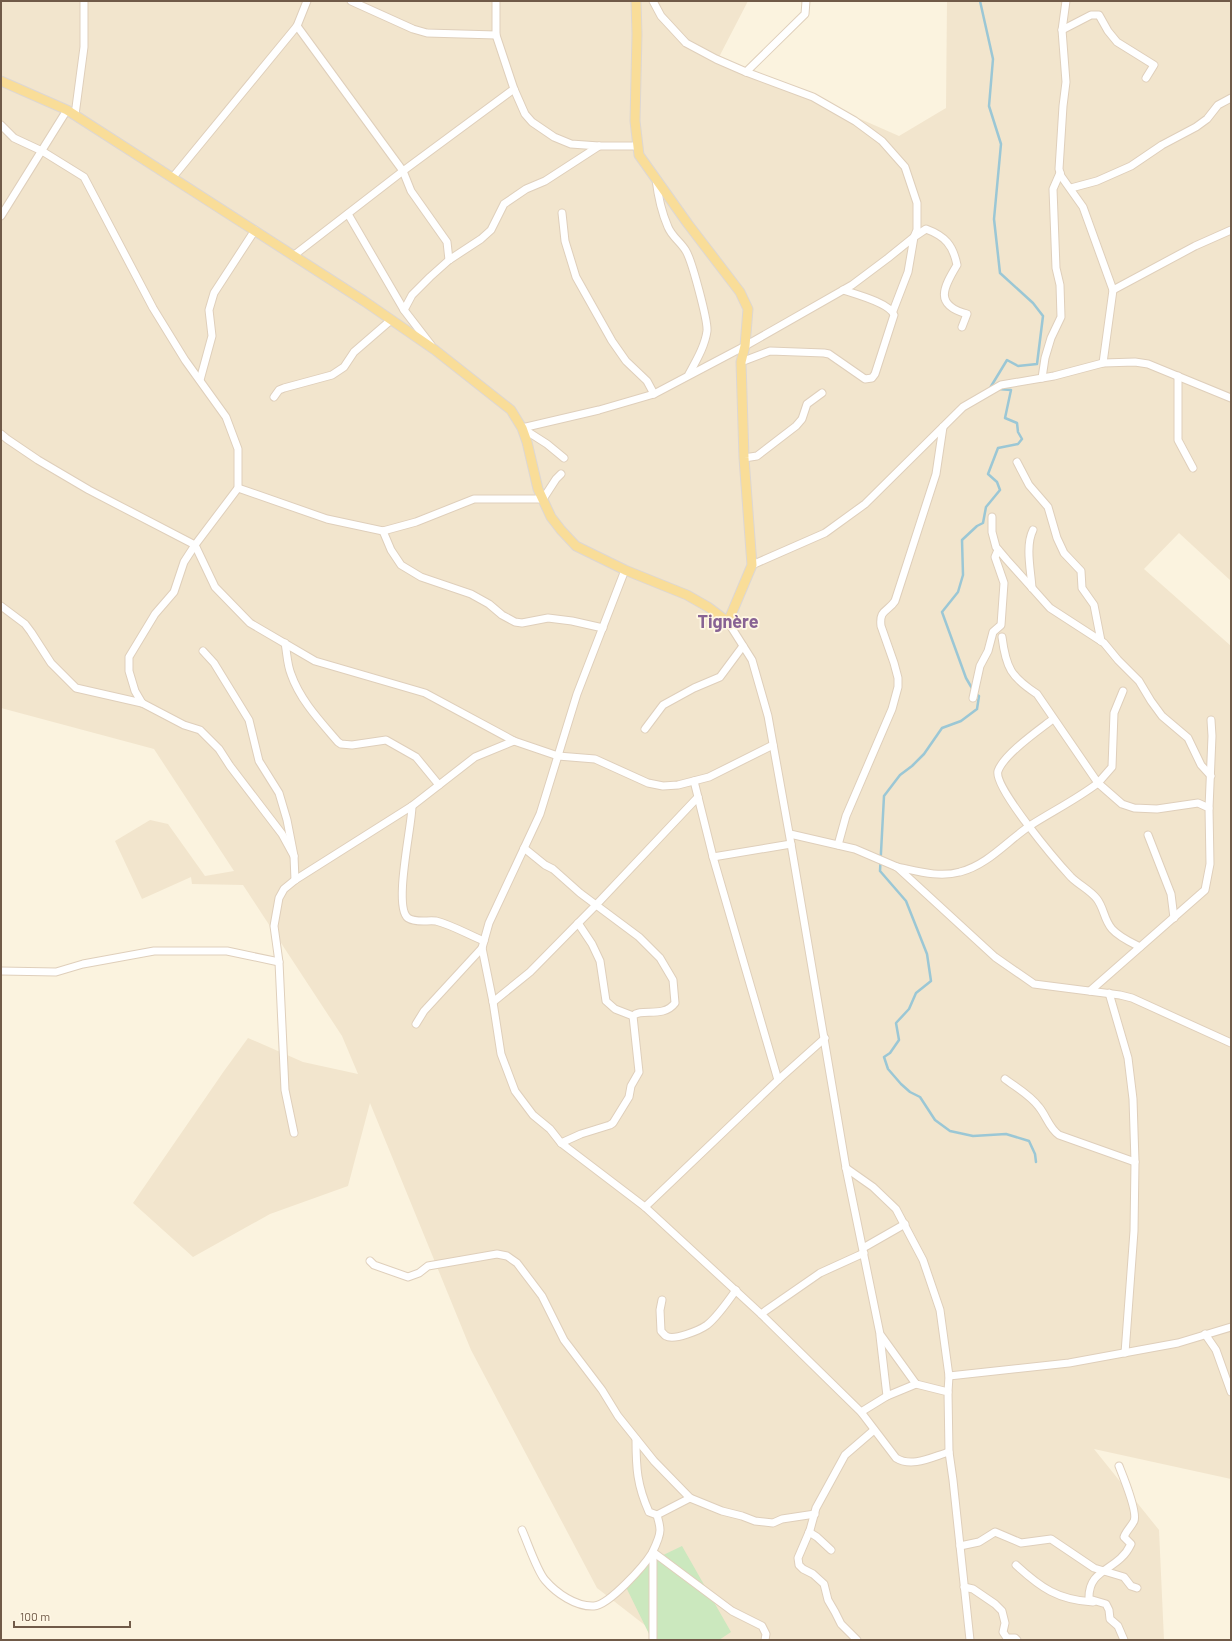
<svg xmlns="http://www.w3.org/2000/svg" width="1232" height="1641" font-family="Barlow,sans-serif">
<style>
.residential{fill:#f2e5cd}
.green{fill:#cbe8be}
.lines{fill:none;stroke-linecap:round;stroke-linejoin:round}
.stream{stroke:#9bc7d5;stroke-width:2.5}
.minor-casing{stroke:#dfcfbb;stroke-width:9}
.major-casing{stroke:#ddd7d3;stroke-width:11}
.minor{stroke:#fff;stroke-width:7}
.major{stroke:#f9dd98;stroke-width:9}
.labels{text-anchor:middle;stroke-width:3.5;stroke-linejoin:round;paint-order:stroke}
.town-label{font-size:18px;font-weight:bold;fill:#886394;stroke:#fff7e4}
</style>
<rect width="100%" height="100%" fill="#fbf3df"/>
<path class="residential" d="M1,1h747l-29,56 180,79 47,-28 1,-107h284v580l-52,-48 -35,36 87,77v833l-137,-30 65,81 5,110h-500l-67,-52 -126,-238 -101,-247 -22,83 -78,28 -77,43 -60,-54 91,-132 24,-33 55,24 55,12 -16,-38 -99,-151 -51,-1 -1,-7 -49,22 -27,-58 35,-21 18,4 37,52 29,-5 -80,-122 -153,-41z"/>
<path class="green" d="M682,1546l49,86 -12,8h-67l-28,-57 13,-8 -3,-6z"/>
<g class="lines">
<g class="stream">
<path d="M980,1l13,58 -4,47 12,38 -7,75 6,54 33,30 10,13 -6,48 -19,2 -11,-6 -17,28h1"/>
<path d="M973,690l-7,-12 -24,-66 16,-20 5,-17 -1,-35 15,-14 6,-3 3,-16 14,-17 -3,-8 -9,-8 10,-26 20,-4 4,-5 -4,-7 -1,-9 -12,-5 6,-28 -13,-1"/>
<path d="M976,694l3,2 -2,13 -16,12 -19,7 -18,26 -12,12 -12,9 -16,21 -4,75 26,30 21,53 4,27 -15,12 -7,16 -13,14 3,17 -9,13 -6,4 4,12 13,15 9,8 10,5 15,23 15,11 23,5 33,-2 23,7 6,13 1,8"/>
</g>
<defs>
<g id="minor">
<path d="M351,1l62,28 14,4 69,2"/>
<path d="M496,1v34l18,54 11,25 7,8 22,15 17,7 28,2h39"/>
<path d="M1066,1l-4,29 4,52 -3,24 -4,63 2,7 22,31 30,83 -10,73"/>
<path d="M297,26l106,145 8,20 36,51 2,18"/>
<path d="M1062,30l29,-15h8l9,16 9,11 37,23 -8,13"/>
<path d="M746,72l59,-58 1,-13"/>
<path d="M75,115l9,-68v-46"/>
<path d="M1,125l13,13 28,13 42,26 69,131 32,52 41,57 12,32v39l-43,57 -11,17 -10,30 -19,22 -26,43v14l6,20 7,12 42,22 16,5 19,19 11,17 52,68 12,22"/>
<path d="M173,177l124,-151 10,-25"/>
<path d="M656,179c2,17 5,32 12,48 4,10 13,15 18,24 6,10 22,70 21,80 -2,15 -11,30 -18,43"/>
<path d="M1071,188l26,-7 34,-15 31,-21 34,-18 11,-8 11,-14 13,-7"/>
<path d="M562,213l3,28 11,36 36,64 14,20 21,20 7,13"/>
<path d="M348,214l56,96 27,35"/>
<path d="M1,216l66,-106"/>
<path d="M293,256l110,-85 111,-82"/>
<path d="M1113,290l82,-44 36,-16"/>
<path d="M404,310l8,-15 18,-18 19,-17 32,-21 10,-9 13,-26 22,-15 19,-8 54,-35"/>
<path d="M893,311l15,-39 6,-35 12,-8c19,7 27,16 31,36 -14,23 -23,40 10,49l-5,13"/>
<path d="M741,362l29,-11 54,2 5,1 36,25 7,-1 3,-4 19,-59c-4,-12 -39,-21 -51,-25"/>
<path d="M1178,376v64l15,28"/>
<path d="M1042,378l3,-20 6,-20 10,-21 -1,-32 -4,-17 -3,-79 7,-16"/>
<path d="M200,380l12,-44 -3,-26 5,-17 41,-63"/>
<path d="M274,397l5,-7 5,-2 48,-13 12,-8 10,-15 37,-32"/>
<path d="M1,434l6,5 31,21 51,30 106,55 20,42 35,36 65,38 110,32 89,48 44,15 37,3 53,24 15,3 15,-1 31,-8 64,-32"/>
<path d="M564,458l-17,-14 -25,-16 77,-18 55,-16 91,-48 107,-61 36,-27 26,-21 3,-7v-27l-12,-36 -23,-26 -27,-20 -42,-24 -67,-25 -30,-13 -30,-16 -25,-27 -8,-15"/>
<path d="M744,458l13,-2 39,-30 6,-7 5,-15 15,-11"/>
<path d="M1017,462l12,23 19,22 9,31 7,15 17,18 1,17 12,17 7,36"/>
<path d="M238,488l89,31 56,12 33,-9 58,-23h69l13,-20 5,-5"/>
<path d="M992,517v15l4,15 11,13 43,48 54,35 14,17 21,21 12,20 11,15 26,22 13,27 10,11"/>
<path d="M383,531l8,19 10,15 20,12 50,17 18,10 13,11 13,7 7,1 26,-5 24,3 31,7"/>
<path d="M752,565l73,-32 40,-29 98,-97 38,-22 53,-9 49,-13 32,-1 13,2 83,34"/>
<path d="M625,570l-48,124 -37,120 -51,109 -7,25 11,54 8,52 14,37 18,24 17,14 11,14 84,64 116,107 100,98 35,46c16,10 36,-1 53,-6"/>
<path d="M1032,588c-1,-17 -7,-42 1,-58"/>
<path d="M1,606l24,18 6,8 20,31 25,25 66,15"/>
<path d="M728,622l24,38 16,56 23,128 55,324 34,166 36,50 32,8 1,60 4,28 17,160"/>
<path d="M1002,637c4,31 9,40 35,57l61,89 14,-16 2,-54 9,-22"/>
<path d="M285,643c2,10 2,21 6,31 9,26 29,47 47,68l3,2 11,1 34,-5 30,17 23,28"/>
<path d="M203,651l11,12 35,57 10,41 20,32 8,27 7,36 1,24"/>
<path d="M973,698l7,-32 8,-15 5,-19 8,-7 3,-42 -9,-26 3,-7"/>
<path d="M1053,719c-14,11 -49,35 -55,52 -5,16 60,92 73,106 8,8 19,13 26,22 7,9 7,21 15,30 7,8 18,13 28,18"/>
<path d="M645,729l18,-24 31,-17 26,-11 23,-31"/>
<path d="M694,781l19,76 65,223"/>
<path d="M412,806c0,20 -19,101 -4,112 7,5 20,2 28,3 16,4 33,14 48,20"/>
<path d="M1209,808l3,-72 -1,-16"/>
<path d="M790,834l65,15 42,18 98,90 39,27 86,11 12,3 99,45"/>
<path d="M1148,835l23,59 3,24"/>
<path d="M838,845l8,-29 46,-107 6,-22v-9l-4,-15 -13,-37c-2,-17 7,-14 14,-25l41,-127 7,-47"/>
<path d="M524,848l21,17 8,4 27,24 59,44 21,21 13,22 2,23c-12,16 -34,4 -42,13l6,56 -8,14 -2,11 -16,26 -3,2 -29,9 -20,9"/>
<path d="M713,857l78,-13"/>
<path d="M897,867c20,4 42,11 63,5 28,-7 48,-32 71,-47 22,-14 46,-26 67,-42l24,21 12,4 23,1 41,-6 11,5 1,56 -5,26 -115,101"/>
<path d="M578,923l14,21 8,17 6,40 9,8 18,7"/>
<path d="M1,971l55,1 27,-8 71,-13h73l52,11"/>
<path d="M1109,993l19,65 5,41 2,63 -1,69 -9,122"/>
<path d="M493,1002l37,-30 66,-67 102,-108"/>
<path d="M416,1024l8,-13 58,-63"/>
<path d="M1005,1079c12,9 25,16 34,28 8,10 10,21 20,28l76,27"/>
<path d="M294,1133l-9,-43 -6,-128 -5,-36 5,-28 5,-9 11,-9 117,-74 63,-49 39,-16"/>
<path d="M846,1168l27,19 23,22 27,51 17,50 9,66 -1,16"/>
<path d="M645,1207l133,-127 47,-42"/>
<path d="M863,1248l42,-24"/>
<path d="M370,1261l4,4 34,12 11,-4 9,-7 69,-12 10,2 10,7 25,33 22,44 38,50 16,26 36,45 36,37"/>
<path d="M662,1300l-2,10 1,21c2,2 3,4 5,5 8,5 34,-6 41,-11 9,-7 22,-25 29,-35"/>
<path d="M761,1314l59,-41 44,-20"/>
<path d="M1205,1334l11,16 15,42"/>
<path d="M880,1336l7,60"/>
<path d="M949,1376l120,-13 109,-20 53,-16"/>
<path d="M861,1412l26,-16 29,-12"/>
<path d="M636,1439c0,29 1,46 13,73l8,3 33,-17 32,13 20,5 13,5 18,2 9,-4 33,-5"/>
<path d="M1119,1466c4,10 19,46 15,55 -3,6 -8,10 -10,16l7,7c-13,28 -43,23 -42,55l17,5 3,6 1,9 8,7 6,14"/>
<path d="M522,1530c5,11 15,41 23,50 11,13 31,27 49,26 15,-1 50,-40 58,-53 3,-6 8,-17 8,-23 0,-5 -2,-11 -3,-15"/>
<path d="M809,1532l8,5 14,13"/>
<path d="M960,1546l19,-4 16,-10 26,11 30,-4 43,29 30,9 7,9 6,2"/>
<path d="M653,1552l79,59 30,15 4,8 -1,6"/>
<path d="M1016,1565c25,23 42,35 77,37"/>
<path d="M964,1587l9,2 22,15 7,7 3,12 -2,9 4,6h8l2,2"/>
<path d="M653,1640v-88"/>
<path d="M857,1640l-16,-16 -6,-12 -7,-12 -4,-16 -11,-10 -10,-5 -4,-4 -1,-7 12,-28 6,-22 29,-53 29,-25"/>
</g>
<path id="major" d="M1,81l66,29 297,191 71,49 76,60 11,18 5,14 11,47 13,28 10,13 15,16 49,24 62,25 21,12 20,15 24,-57 -8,-107 -3,-96 4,-16 3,-37 -8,-17 -52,-68 -49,-69 -4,-34 2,-87 -1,-33"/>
</defs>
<use href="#minor" class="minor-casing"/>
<use href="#major" class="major-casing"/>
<use href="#minor" class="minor"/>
<use href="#major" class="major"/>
</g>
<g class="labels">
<g class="town-label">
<text x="728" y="628">Tignère</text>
</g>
</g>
<rect width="1232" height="1641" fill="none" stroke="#705a48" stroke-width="4"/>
<path d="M14 1621v6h116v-6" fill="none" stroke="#705a48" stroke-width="2"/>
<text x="20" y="1621" font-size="12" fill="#705a48" stroke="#fff7e4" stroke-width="3" paint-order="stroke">100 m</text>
</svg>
